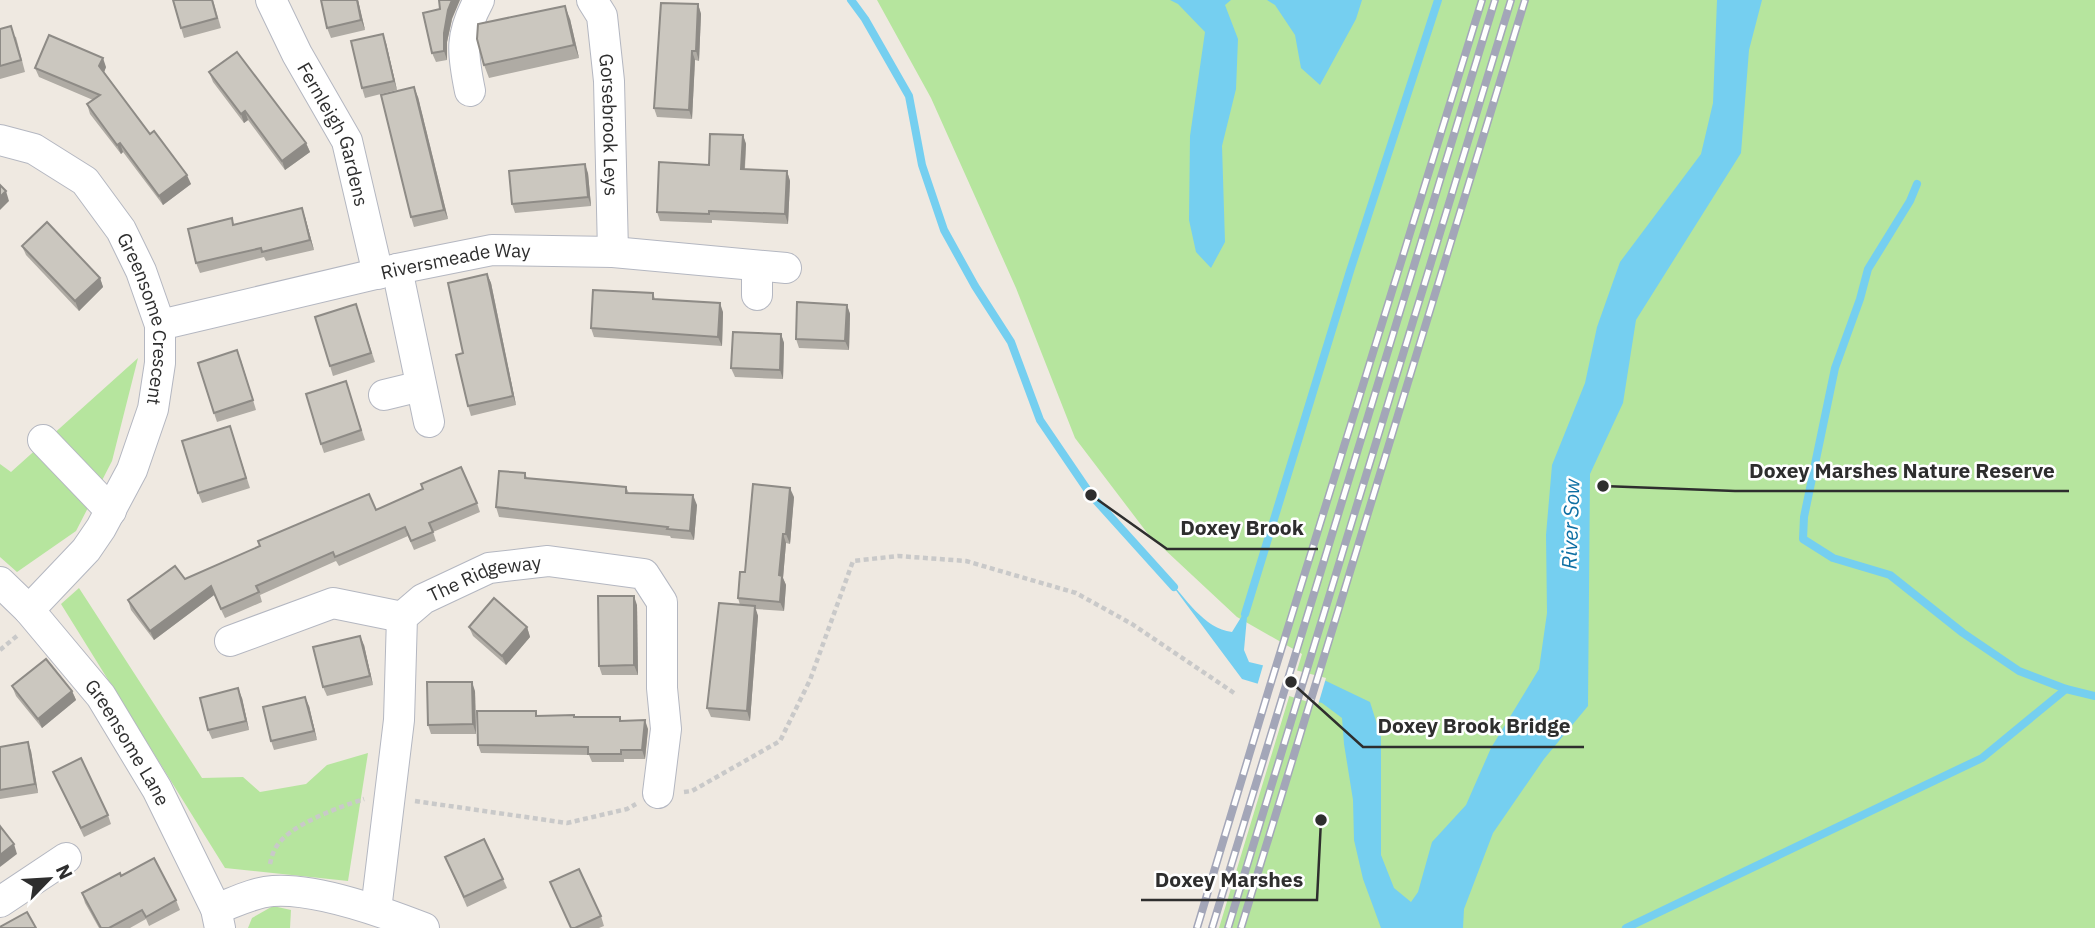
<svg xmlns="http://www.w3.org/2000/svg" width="2095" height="928" font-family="'IBM Plex Sans',sans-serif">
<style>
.green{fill:#b6e59e}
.water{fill:#75cff0}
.pier{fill:#efe9e1}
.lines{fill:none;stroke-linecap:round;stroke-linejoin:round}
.stream{stroke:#75cff0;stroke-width:8}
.minor-casing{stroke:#b4b7c1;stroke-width:32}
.path{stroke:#c9c9c9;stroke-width:4.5;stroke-dasharray:5 3.5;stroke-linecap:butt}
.minor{stroke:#fff;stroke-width:30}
.rail-casing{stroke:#a3a6b8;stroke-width:8}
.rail{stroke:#fff;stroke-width:5;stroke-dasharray:16;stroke-linecap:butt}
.wall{fill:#afaba4}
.shaded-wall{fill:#8e8b86}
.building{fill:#cbc7bf;stroke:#8e8b86;stroke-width:2}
.labels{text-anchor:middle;stroke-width:5;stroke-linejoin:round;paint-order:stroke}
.street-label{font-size:19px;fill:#2e2e2e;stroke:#fff}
.water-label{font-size:21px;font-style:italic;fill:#0d6fa3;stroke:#fff}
.leader{fill:none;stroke:#2e2e2e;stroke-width:2.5}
.callout-dot{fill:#2e2e2e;stroke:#fff;stroke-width:2.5}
.callout-label{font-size:21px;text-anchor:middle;font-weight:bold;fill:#2e2e2e;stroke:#fff;stroke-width:5;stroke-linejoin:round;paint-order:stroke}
</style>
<rect width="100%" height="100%" fill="#efe9e1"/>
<g class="green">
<path d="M877,0h1218v928h-876l83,-274 -65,-37 -89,-83 -73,-96 -59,-150 -85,-190z"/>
<path d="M138,358l-26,103 -36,70 -59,41 -17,-15v-93l11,8z"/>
<path d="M79,588l123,190 41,-1 17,15 46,-8 21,-19 41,-12 -20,128 -123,-13 -164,-264z"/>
<path d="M273,906l18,4 -1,18h-42l4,-10z"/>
</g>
<g class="water">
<path d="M1170,0h61l-6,5 13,34 -2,50 -14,57 3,96 -14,26 -15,-16 -7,-32 1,-84 15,-104 -27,-28z"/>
<path d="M1267,0h95l-6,19 -36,66 -19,-17 -6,-33 -20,-30z"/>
<path d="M1717,0h45l-13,50 -8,103 -105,167 -13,83 -33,71 -2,232 -44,53 -51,74 -29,76 -1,19h-82l-18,-49 -9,-39 -1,-40 -9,-56 -2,-26 -20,-15 -80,-24 -76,-102c19,20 38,52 66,55l16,-26 -4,44 5,12 75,18 46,22 11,35v118l13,33 17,14 7,-10 14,-50 34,-37 25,-57 48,-79 8,-56 -1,-78 6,-70 33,-82 12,-56 23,-65 81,-108 12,-51z"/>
</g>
<path class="pier" d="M1264,662l62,16 -8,27 -61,-19z"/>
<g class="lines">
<g class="stream">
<path d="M851,0l14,19 44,77 13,69 22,65 31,56 36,56 29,78 51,75 83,92"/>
<path d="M1917,184l-7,17 -42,68 -8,30 -25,69 -31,149 -1,22 30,19 57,17 73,58 56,38 47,18 29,7"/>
<path d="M1245,614l105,-343 88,-271"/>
<path d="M1626,928l356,-170 84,-69"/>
</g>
<defs>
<g id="minor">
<path id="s1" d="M271,0l26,54 50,87 31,133"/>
<path id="s2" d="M592,0l10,16 7,65 4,171"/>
<path d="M470,91c-8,-39 -10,-56 9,-91"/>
<path id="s3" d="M0,140l34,9 51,32 36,49 20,41 19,54v38l-7,46 -21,61 -31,58 -15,22 -57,60"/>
<path d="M397,269l32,153"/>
<path d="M757,295v-29"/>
<path id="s4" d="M160,325l237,-56 95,-19 121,2 173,16"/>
<path d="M384,395l37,-9"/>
<path d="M43,440l68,71"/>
<path id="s5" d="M0,582l29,28 72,86 56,93 59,120 4,19"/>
<path d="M230,641l103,-38 69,14"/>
<path d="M0,902l66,-44"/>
<path d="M216,909c17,-6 38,-17 57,-18 44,-3 110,21 151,37"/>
<path id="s6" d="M376,910l23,-190 3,-103 21,-18 66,-31 59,-7 96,13 18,28v86l4,41 -8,64"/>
</g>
</defs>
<use href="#minor" class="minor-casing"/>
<g class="path">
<path d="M0,650l18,-15"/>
<path d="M684,792l8,-1 88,-50 30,-61 43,-119 45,-5 68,5 110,32 56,31 102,69"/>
<path d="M415,801l152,22 60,-14 9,-5"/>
<path d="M270,864c1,-4 2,-10 5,-15 12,-24 65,-42 89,-50"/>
</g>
<use href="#minor" class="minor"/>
<defs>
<g id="rail">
<path d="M1197,928l72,-239 213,-689"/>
<path d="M1212,928l283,-928"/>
<path d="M1228,928l283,-928"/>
<path d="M1241,928l284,-928"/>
</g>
</defs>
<use href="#rail" class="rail-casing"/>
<use href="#rail" class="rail"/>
</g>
<g class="wall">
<path d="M213,0l8,28 -37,10 -3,-10z"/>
<path d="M358,0l7,30 -34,8 -4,-10z"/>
<path d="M698,4l3,10 -2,47 -4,-1 -3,59 -35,-2 -3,-9z"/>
<path d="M452,19l-5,23v18l-11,2 -4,-9z"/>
<path d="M570,19l9,39 -90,20 -5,-13z"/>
<path d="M0,29l16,8 9,35 -25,7z"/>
<path d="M386,43l11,47 -32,8 -3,-10z"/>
<path d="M106,67l-2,5 46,62 41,50 -28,21 -40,-53 -2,2 -31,-40 -3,-10 6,-4 -54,-23 -4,-9z"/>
<path d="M209,72l97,71 4,9 -25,18 -37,-50 -4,3 -31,-41z"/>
<path d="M418,97l30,122 -34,8 -3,-10z"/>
<path d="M743,135l3,9 -1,25 42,2 3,10 -2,43 -76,-4v3l-52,-2 -3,-9z"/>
<path d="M588,173l3,33 -76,7 -3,-9z"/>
<path d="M305,217l9,33 -48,11 -2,-4 -64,16 -4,-10 36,-45 2,7z"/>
<path d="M22,246l78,32 3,9 -24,24 -53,-56z"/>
<path d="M487,274l4,9 25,122 -45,11 -3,-10 -5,-53z"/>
<path d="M653,293l2,6 68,13 -1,34 -128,-9 -3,-9z"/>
<path d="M356,304l19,58 -42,14 -3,-10z"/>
<path d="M847,305l3,9 -1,36 -50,-2 -3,-9z"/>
<path d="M781,334l3,9 -1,36 -48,-2 -4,-9z"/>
<path d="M241,360l15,50 -39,12 -3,-9z"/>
<path d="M346,381l19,59 -41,13 -3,-9z"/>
<path d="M230,426l20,62 -48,15 -4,-10z"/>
<path d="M525,473l2,5 99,9 3,6 68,12 -3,35 -23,-2 -1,-2 -171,-19 -3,-10z"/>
<path d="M794,497l-4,47 -4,-1 -3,35 3,7 -2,26 -29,-2 3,7 -8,105 -39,-4 -4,-9 33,-103 -2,-7 7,-26z"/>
<path d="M477,503l3,9 -47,20 3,9 -22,9 -6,-14 -69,30 -3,-5 -76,34 2,7 -37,16 -11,-23 -60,45 -23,-30 -3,-10 248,-90z"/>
<path d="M637,605l1,70h-36l-3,-9z"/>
<path d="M469,627h58l3,10 -24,28 -33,-29z"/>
<path d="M364,645l9,40 -46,11 -4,-9z"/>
<path d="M12,686l60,5 4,9 -34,28 -26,-32z"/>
<path d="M475,691l1,43h-45l-3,-9z"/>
<path d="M242,698l7,32 -37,9 -4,-9z"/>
<path d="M309,706l8,34 -43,10 -3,-9z"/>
<path d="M538,716l83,5 27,8 -3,30h-21v3h-32l-3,-7 -108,-2 -3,-8z"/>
<path d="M0,747l31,4 7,42 -38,6z"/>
<path d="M53,772l55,43 3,9 -27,13z"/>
<path d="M445,857l58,22 4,9 -40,19z"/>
<path d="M121,876l55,24 4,10 -31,16 -3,-7 -16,9h-31l-14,-25 -3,-10z"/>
<path d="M550,882l51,34 3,10 -5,2h-28z"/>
</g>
<g class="shaded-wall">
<path d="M357,0h1l7,30 -4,-10z"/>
<path d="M452,0h8l-8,19 -5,23v18l-3,-9v-18l4,-23z"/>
<path d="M698,4l3,10 -2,47 -3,-10z"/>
<path d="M565,6l5,13 9,39 -5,-13z"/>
<path d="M383,34l3,9 11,47 -3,-9z"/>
<path d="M692,51l3,9 -3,59 -3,-9z"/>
<path d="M103,58l3,9 -3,8 -4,-9z"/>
<path d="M414,87l4,10 30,122 -4,-9z"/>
<path d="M245,111l3,9 -4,3 -3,-9z"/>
<path d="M743,135l3,9 -2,34 -3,-9z"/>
<path d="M120,143l3,9 -2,2 -4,-9z"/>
<path d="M306,143l4,9 -25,18 -3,-9z"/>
<path d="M585,164l3,9 3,33 -3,-9z"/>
<path d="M787,171l3,10 -2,43 -3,-10z"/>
<path d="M187,175l4,9 -28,21 -4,-9z"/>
<path d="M6,191l3,10 -9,9v-13z"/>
<path d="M302,208l3,9 9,33 -4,-10z"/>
<path d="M487,274l4,9 25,122 -3,-9z"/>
<path d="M100,278l3,9 -24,24 -4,-10z"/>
<path d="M720,303l3,9 -1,34 -4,-9z"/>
<path d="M847,305l3,9 -1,36 -4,-9z"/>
<path d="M781,334l3,9 -1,36 -3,-9z"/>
<path d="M790,488l4,9 -4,47 -4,-10z"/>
<path d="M693,495l4,10 -3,35 -4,-9z"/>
<path d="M783,534l3,9 -3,35 3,7 -2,26 -4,-9 -1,-27z"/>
<path d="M211,586l3,9 -60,45 -4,-9z"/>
<path d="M634,596l3,9 1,70 -4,-10z"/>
<path d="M755,606l3,10 -8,105 -3,-10z"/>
<path d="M527,627l3,10 -24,28 -4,-9z"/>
<path d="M360,636l4,9 9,40 -3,-9z"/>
<path d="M472,682l3,9 1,43 -3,-10z"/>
<path d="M238,688l4,10 7,32 -3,-9z"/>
<path d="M72,691l4,9 -34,28 -4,-9z"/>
<path d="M305,697l4,9 8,34 -3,-9z"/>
<path d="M645,720l3,9 -3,30 -3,-9z"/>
<path d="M28,742l3,9 7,42 -3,-9z"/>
<path d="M14,844l3,10 -17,13v-12z"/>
</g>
<g class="building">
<path d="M173,0h39l5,18 -36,10z"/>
<path d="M321,0h36l4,20 -34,8z"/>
<path d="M439,0h13l-4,10 -4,23v18l-12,2 -9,-40 17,-4z"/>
<path d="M661,3l37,1 -2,47h-4l-3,59 -35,-2z"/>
<path d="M565,6l9,39 -90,20 -7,-26 1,-15z"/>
<path d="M11,26l10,34 -21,6v-37z"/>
<path d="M383,34l11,47 -32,7 -11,-47z"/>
<path d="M49,35l54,23 -4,8 51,68 4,-3 33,44 -28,21 -39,-53 -3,2 -30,-41 13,-9 -65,-27z"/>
<path d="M237,52l69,91 -24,18 -37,-50 -4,3 -32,-42z"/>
<path d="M414,87l30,123 -33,7 -30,-122z"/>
<path d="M710,134l33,1 -2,34 46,2 -2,43 -76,-3v3l-52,-2 2,-50 50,3z"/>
<path d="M585,164l3,33 -76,7 -3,-33z"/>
<path d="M0,185l6,6 -6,6z"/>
<path d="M302,208l8,32 -48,12 -1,-4 -65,15 -8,-34 44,-11 1,7z"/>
<path d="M47,222l53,56 -25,23 -53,-55z"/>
<path d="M487,274l26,122 -45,10 -12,-51 7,-2 -15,-70z"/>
<path d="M593,290l60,3v6l67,4 -2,34 -127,-9z"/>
<path d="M797,302l50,3 -2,36 -49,-2z"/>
<path d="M356,304l15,49 -41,13 -15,-49z"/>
<path d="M733,332l48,2 -1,36 -49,-2z"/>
<path d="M237,350l16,50 -39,13 -16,-50z"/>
<path d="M346,381l15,49 -40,14 -15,-50z"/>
<path d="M230,426l16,52 -48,15 -16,-52z"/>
<path d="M461,467l16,36 -48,20 4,9 -22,9 -6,-14 -70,30 -2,-5 -77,34 3,6 -38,17 -10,-23 -61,45 -22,-31 47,-34 10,13 75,-33 -2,-5 111,-47 7,16 47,-21 -2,-5z"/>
<path d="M499,471l26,2v5l101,9v6l67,2 -3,36 -23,-2 1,-2 -172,-20z"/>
<path d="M753,484l37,4 -4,46h-3l-4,41 3,1 -2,26 -42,-4 2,-26h5z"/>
<path d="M598,596h36v69l-35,1z"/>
<path d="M494,598l33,29 -25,29 -33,-29z"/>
<path d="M719,603l36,3 -8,105 -40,-3z"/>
<path d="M360,636l10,40 -47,11 -10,-40z"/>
<path d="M46,659l26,32 -34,28 -26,-33z"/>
<path d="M427,682h45l1,42 -45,1z"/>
<path d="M238,688l8,33 -38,9 -8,-32z"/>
<path d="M305,697l9,34 -43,10 -8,-34z"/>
<path d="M477,711h59v5l38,-1v2h46v4l25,-1 -3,30h-21v4h-33v-7l-110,-2z"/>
<path d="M28,742l7,42 -35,6v-43z"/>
<path d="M81,758l27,57 -27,13 -28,-56z"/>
<path d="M0,826l14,18 -14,11z"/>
<path d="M484,839l19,40 -39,18 -19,-40z"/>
<path d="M154,858l22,42 -30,17 -4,-7 -33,18h-8l-19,-35 38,-20 1,3z"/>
<path d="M579,869l22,47 -26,12h-4l-21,-46z"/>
<path d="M27,912l9,16h-36v-1z"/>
</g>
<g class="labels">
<g class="street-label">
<text dy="7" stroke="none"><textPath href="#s2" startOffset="128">Gorsebrook Leys</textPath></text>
<text dy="7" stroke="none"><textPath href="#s1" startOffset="149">Fernleigh Gardens</textPath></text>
<text dy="7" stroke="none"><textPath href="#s4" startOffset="303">Riversmeade Way</textPath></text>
<text dy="7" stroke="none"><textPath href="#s3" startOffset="250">Greensome Crescent</textPath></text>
<text dy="7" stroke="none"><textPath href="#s6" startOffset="388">The Ridgeway</textPath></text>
<text dy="7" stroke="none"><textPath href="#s5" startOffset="206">Greensome Lane</textPath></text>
</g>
<g class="water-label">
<text transform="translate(1571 524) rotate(-88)" y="7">River Sow</text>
</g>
</g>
<path class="leader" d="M1603 486L1735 491H2069M1091 495L1167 549H1318M1291 682L1363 747H1584M1321 820L1317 900H1141"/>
<g class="callout-dot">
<circle cx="1603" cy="486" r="7"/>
<circle cx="1091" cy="495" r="7"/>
<circle cx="1291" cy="682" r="7"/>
<circle cx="1321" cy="820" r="7"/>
</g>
<g class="callout-label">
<text x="1902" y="478">Doxey Marshes Nature Reserve</text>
<text x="1242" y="535">Doxey Brook</text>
<text x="1474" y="733">Doxey Brook Bridge</text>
<text x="1229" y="887">Doxey Marshes</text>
</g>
<g transform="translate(49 879) rotate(65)" stroke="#ffffff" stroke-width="5" paint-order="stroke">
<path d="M0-5L12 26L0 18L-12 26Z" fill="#2e2e2e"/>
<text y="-10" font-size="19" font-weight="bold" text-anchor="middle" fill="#2e2e2e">N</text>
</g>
</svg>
